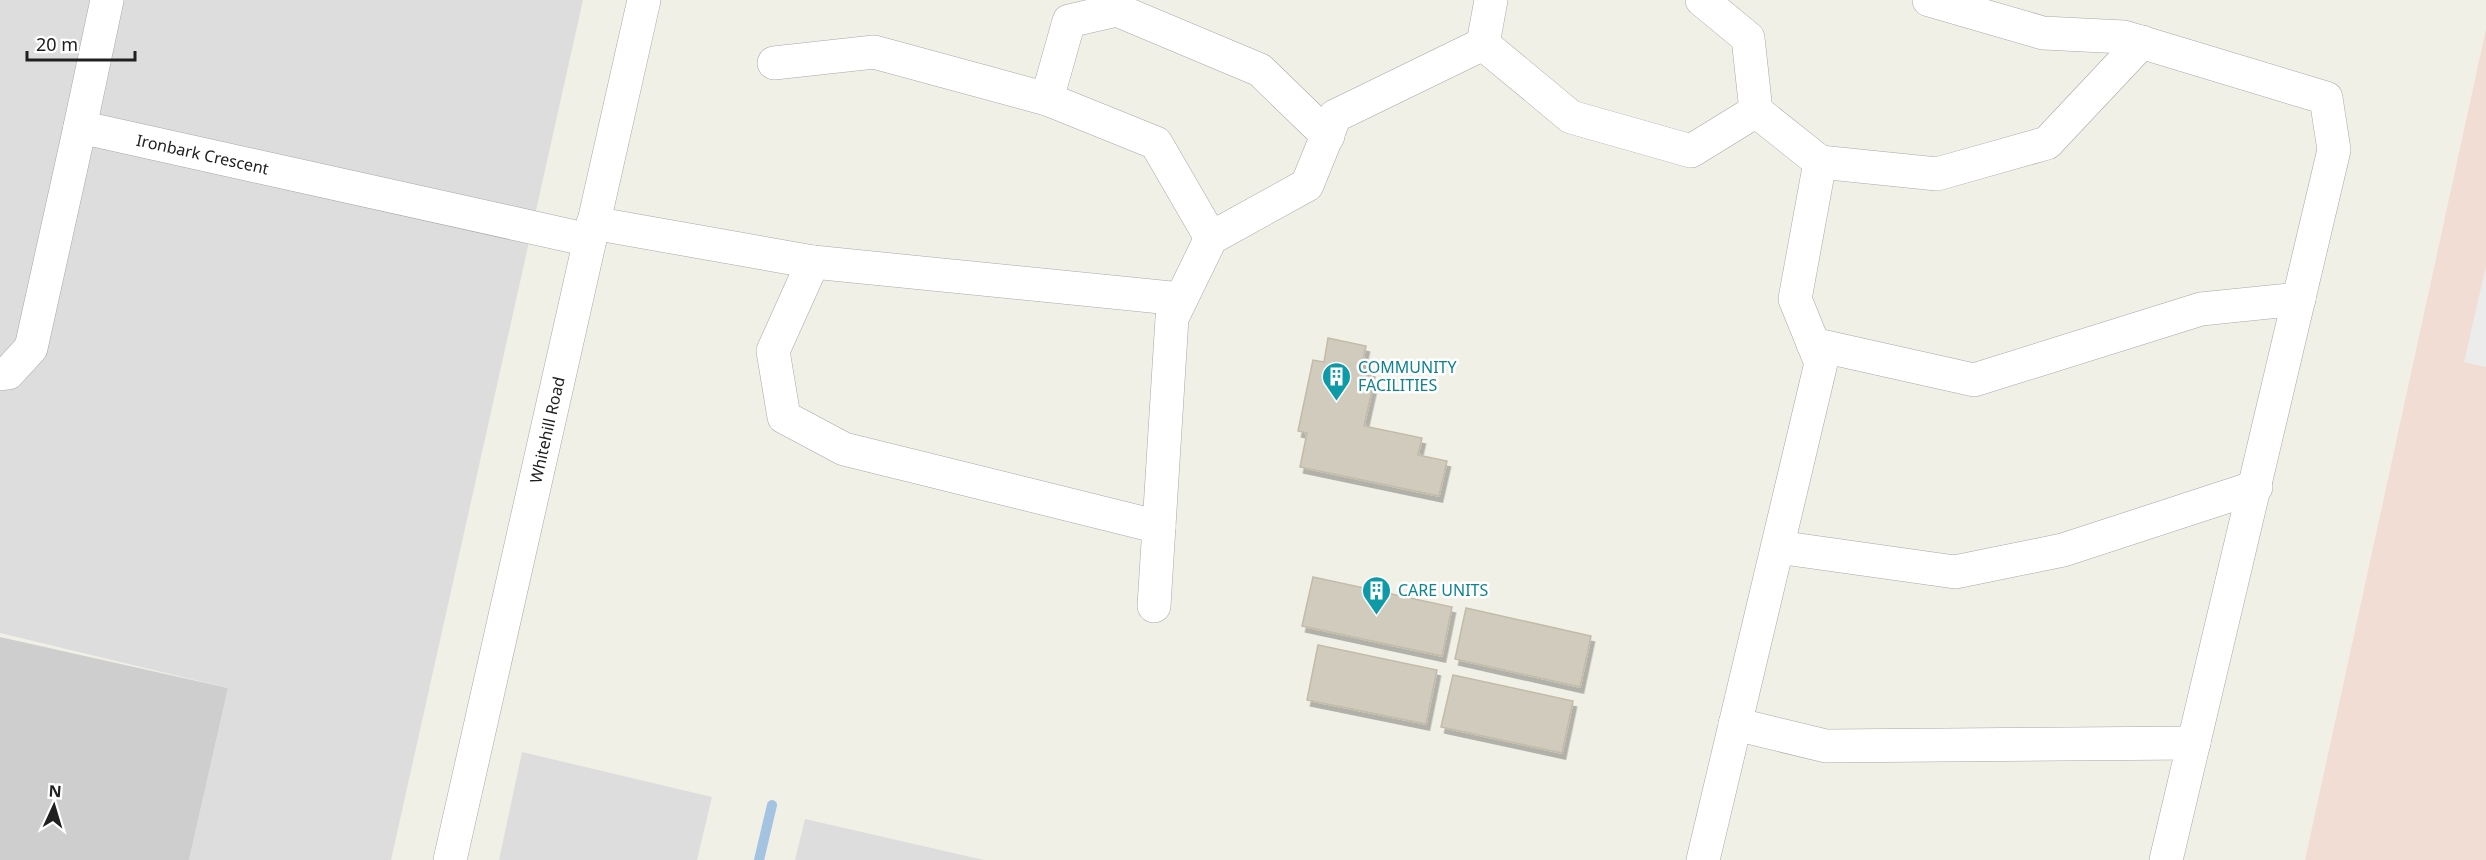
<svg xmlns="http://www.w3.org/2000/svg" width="2486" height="860" font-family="'Noto Sans',sans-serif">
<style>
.residential{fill:#dedddd}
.commercial{fill:#f2ddd4}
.religious{fill:#cecece}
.parking{fill:#ececec}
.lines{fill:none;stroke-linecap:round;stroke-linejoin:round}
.stream{stroke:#a4c3e0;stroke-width:10}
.building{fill:#d1cbbe;stroke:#c3bba7;stroke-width:1.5;filter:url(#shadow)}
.minor-casing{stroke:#a7a7a7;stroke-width:34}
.minor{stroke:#fff;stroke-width:33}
.labels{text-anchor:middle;stroke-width:5;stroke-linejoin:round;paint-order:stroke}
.street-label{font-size:16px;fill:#202020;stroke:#fff}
.culture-label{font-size:16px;fill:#0d838f;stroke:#fff;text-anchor:start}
</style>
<defs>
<filter id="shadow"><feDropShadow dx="3.5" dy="6" stdDeviation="0" flood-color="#0004"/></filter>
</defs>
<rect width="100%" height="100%" fill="#f1f0e6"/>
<g class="residential">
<path d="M0,0h583l-192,860h-202l39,-172 -228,-55z"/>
<path d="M522,752l190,45 -15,63h-198z"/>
<path d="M805,819l179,41h-189z"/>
</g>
<path class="commercial" d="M2486,29v831h-181z"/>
<path class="religious" d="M0,637l228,51 -39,172h-189z"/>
<path class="parking" d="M2486,266v101l-22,-5z"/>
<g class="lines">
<path class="stream" d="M759,860l13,-55"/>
</g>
<g class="building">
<path d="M1328,338l38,8 -6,27 15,4 -11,49 58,12 -4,17 29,6 -8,35 -139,-29 7,-34 -9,-2 15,-71 11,2z"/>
<path d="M1313,577l139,30 -10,49 -140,-30z"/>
<path d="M1466,608l125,28 -11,51 -125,-28z"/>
<path d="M1318,645l119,25 -11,54 -119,-24z"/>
<path d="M1453,675l120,26 -11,52 -121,-26z"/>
</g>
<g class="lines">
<defs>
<g id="minor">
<path d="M1491,0l-8,44 88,73 120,34 65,-40 -8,-73 -46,-38"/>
<path d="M1929,0l114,33 81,4 202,61 8,52 -168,710"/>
<path d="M774,63l100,-11 173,47 109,44 55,95"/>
<path d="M1047,99l22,-78 48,-11 143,60 68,66"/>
<path d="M80,127l27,-127"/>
<path d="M1820,162l117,12 110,-31 95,-101"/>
<path d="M593,223l220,39 368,37"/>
<path d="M813,262l-40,89 11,66 60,32 315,78"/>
<path d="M1813,344l161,36 227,-71 98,-10"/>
<path id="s1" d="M0,374l8,-1 23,-25 49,-221 509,113"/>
<path d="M1778,547l177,25 108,-22 193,-63"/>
<path d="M1154,606l18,-288 39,-80 96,-53 28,-69 148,-72"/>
<path d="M1735,724l91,22 368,-3"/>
<path id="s2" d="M450,860l194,-860"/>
<path d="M1703,860l118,-497 -26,-64 25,-137 -64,-51"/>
</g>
</defs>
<use href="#minor" class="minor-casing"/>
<use href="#minor" class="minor"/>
</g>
<defs>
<symbol id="building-pin" viewBox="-11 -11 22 30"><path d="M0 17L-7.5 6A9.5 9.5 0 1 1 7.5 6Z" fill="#0f9aa8" stroke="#fff"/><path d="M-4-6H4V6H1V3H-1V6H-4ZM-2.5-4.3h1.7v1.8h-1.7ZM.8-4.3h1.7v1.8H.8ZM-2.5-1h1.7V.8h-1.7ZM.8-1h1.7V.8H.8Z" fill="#fff"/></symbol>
</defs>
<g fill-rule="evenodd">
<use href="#building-pin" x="1320" y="360" width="33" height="45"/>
<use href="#building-pin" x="1360" y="574" width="33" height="45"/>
</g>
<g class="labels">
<g class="street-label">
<text dy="6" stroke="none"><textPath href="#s1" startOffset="394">Ironbark Crescent</textPath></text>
<text dy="6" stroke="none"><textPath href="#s2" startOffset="441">Whitehill Road</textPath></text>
</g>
<g class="culture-label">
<text x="1358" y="373">COMMUNITY<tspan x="1358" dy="18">FACILITIES</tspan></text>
<text x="1398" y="596">CARE UNITS</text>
</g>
</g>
<g transform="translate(54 806) rotate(4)" stroke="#ffffff" stroke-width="4.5" paint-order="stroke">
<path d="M0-4.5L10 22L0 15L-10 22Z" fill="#202020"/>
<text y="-9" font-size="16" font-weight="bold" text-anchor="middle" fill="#202020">N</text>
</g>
<path d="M27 51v9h108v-9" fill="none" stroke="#202020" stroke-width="3"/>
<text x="36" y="51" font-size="18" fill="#202020" stroke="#ffffff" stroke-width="4.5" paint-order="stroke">20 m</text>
</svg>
